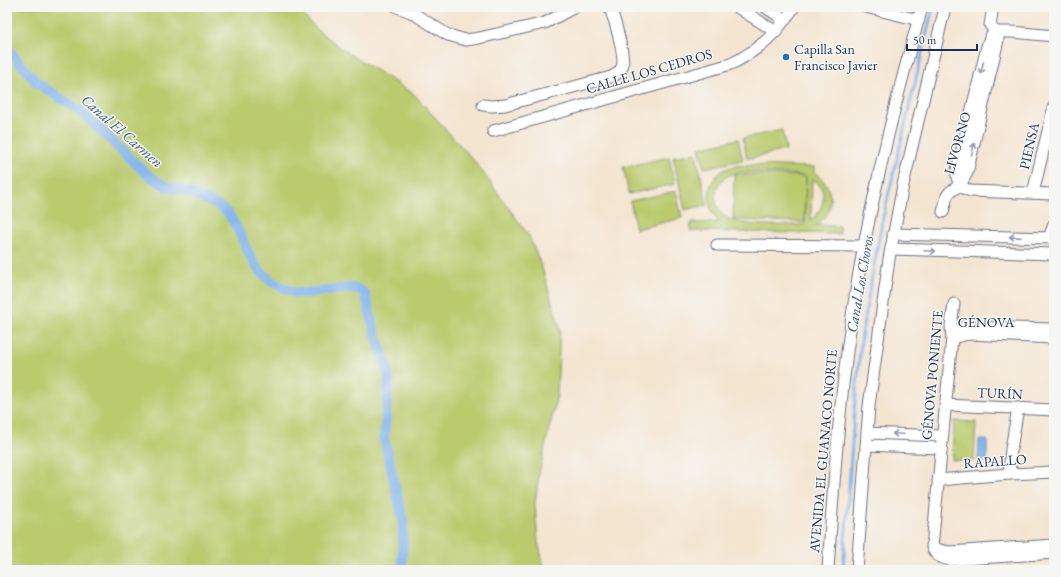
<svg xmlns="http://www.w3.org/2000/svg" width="1061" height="577" font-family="'EB Garamond',serif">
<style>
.green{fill:#baca6d;stroke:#6a7c66;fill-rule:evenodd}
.water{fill:#7db0ea;stroke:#4c70a4}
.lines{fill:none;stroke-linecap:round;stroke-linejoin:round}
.stream{stroke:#7db0ea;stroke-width:3}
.canal{stroke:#7db0ea;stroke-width:10}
.minor-casing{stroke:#676f86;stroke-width:13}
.minor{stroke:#fff;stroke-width:11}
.oneway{stroke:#8d97ae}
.poi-dot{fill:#1f6fb2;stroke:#f6f6f2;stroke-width:1.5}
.labels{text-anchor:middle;stroke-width:3;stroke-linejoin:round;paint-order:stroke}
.poi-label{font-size:14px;fill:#1b2f5e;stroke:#f6f6f2;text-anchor:start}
.street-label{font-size:14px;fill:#1b2f5e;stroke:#f6f6f2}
.water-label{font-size:15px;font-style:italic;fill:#385688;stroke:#f6f6f2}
</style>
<rect width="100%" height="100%" fill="#f6f6f2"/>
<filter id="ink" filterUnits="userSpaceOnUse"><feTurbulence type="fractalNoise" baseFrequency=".025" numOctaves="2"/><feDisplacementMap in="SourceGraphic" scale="8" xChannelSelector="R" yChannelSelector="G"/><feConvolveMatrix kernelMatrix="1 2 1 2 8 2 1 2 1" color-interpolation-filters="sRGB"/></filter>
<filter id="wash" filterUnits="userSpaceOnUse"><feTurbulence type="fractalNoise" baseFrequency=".012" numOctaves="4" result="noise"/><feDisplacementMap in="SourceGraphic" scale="16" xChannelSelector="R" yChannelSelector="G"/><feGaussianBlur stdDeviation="0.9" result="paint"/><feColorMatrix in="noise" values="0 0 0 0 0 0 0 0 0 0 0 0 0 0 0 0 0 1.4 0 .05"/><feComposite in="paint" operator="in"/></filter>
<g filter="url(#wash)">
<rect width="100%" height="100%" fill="#f4e5d1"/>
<g class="green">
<path d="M7,7h291l3,6 20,20 27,20 66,41 62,69 53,73 13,32 18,61 -3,67 -18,77 -4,31 3,38 7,28h-538z"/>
<path d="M782,130l4,20 -39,9 -4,-21z"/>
<path d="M738,139l5,21 -39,8 -5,-20z"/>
<path d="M696,153l11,52 -22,5 -12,-53z"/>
<path d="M669,157l6,27 -46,10 -6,-27z"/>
<path d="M750,165l64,2v5c14,9 21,26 13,42 -3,5 -7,8 -11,11l23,1 1,8 -150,-3 1,-8 28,-1c-2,-3 -5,-6 -7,-10 -7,-16 -2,-37 16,-44 7,-3 15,-2 22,-3zM740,172l54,2 10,2 -70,-2 -1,46 71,2 2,-46 -1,48c-14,2 -62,2 -74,-4 -14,-5 -20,-24 -12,-36 5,-7 13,-11 21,-12zM812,179c18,9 12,31 -1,41z"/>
<path d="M676,191l6,27 -46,11 -6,-28z"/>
<path d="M954,421l22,1 -2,39 -22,-1z"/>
</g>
<path class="water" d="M979,440h8v21h-9z"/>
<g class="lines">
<path class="stream" d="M843,570l11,-154 8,-84 20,-110 51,-215"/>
<path class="canal" d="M7,48l30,35 43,28 69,65 18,11 21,5 18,8 11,5 11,8 8,13 16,34 9,12 11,10 23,11h11l47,-5 7,2 5,4 11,42 9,25 4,17 -5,60 19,82 -1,50"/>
</g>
</g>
<g filter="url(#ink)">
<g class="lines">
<defs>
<g id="minor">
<path d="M397,7l14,5 37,23 18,5 13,-2 66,-15 30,-16"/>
<path d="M737,7l39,25"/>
<path d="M765,7l20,13"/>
<path d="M866,7l53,13"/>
<path d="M995,32l-4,4 -3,7 -31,127c-1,11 3,18 14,21l83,3"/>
<path d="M995,32h17l42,4"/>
<path d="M483,105l9,1 13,-1 106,-28c5,-2 9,-5 11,-10 4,-9 -8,-51 -13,-60"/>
<path d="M493,131l238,-67c28,-14 45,-30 63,-57"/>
<path d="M1033,193l21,-87"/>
<path d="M943,212l4,-16 3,-4 10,-7 7,-12 31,-133 -1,-6 -7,-9 3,-18"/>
<path d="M893,234l161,4"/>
<path d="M1049,238l5,-14"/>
<path d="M717,245l147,1"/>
<path d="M891,249l163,5"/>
<path d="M954,304l-3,21 1,13 -20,209c4,10 9,11 19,13l103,-7"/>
<path d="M956,337l13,-3 85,4"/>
<path d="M952,338l10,-10 7,-1 85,2"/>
<path d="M945,405l109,5"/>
<path d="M867,433l75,3"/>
<path d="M866,445l75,3"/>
<path d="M1009,474l2,-25 7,-41"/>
<path d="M938,480l71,-6 45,-2"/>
<path d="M934,548l9,3 7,1 104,-7"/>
<path d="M828,570c6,-96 13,-191 29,-286 16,-94 39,-186 65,-277"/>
<path d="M857,570l12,-164 20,-147 14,-74 42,-178"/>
</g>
</defs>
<use href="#minor" class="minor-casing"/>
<use href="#minor" class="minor"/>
</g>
<defs><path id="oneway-shaft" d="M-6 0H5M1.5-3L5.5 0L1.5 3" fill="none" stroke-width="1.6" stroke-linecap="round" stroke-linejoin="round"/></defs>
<g class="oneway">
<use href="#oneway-shaft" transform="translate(982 68) rotate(103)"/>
<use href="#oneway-shaft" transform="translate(973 149) rotate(-76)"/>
<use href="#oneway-shaft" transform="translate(1015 237) rotate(-178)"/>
<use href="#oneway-shaft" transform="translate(930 251) rotate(2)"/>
<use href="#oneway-shaft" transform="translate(898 434) rotate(-177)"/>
</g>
</g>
<circle class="poi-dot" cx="786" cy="57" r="4"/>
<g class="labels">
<g class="poi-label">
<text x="794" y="54">Capilla San<tspan x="794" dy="16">Francisco Javier</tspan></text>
</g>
<g class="street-label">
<text transform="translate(649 71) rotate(-16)" y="5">CALLE LOS CEDROS</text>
<text transform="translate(957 143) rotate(-74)" y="5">LIVORNO</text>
<text transform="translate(1029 146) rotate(-77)" y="5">PIENSA</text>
<text x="986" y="327">GÉNOVA</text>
<text transform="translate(932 375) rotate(-85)" y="5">GÉNOVA PONIENTE</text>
<text transform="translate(1000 393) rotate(2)" y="5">TURÍN</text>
<text transform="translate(823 451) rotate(-85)" y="5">AVENIDA EL GUANACO NORTE</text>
<text transform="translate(995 461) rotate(-4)" y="5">RAPALLO</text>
</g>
<g class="water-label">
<text transform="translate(122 131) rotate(41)" y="5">Canal El Carmen</text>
<text transform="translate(860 284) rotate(-80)" y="5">Canal Los Choros</text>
</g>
</g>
<rect width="1061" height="577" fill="none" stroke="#f6f6f2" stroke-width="24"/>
<path d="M907 44v6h70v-6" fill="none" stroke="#1b2f5e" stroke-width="2"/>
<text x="913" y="44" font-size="12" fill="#1b2f5e" stroke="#f6f6f2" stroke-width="3" paint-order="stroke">50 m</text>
</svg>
